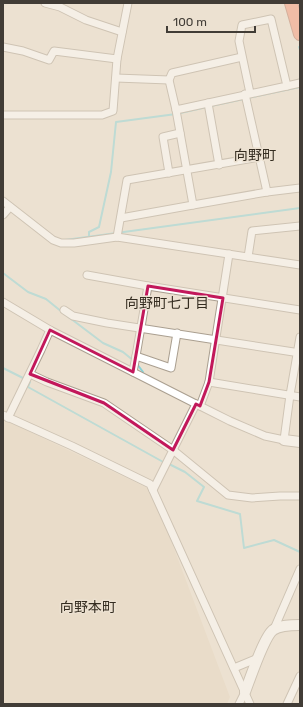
<svg xmlns="http://www.w3.org/2000/svg" width="303" height="707" font-family="Rubik,'Noto Sans JP',sans-serif">
<style>
.built{fill:#e5d6bf}
.lines{fill:none;stroke-linecap:round;stroke-linejoin:round}
.stream{stroke:#85d2d7;stroke-width:2}
.street-casing{stroke:#aa9f90;stroke-width:9}
.secondary-casing{stroke:#aa9f90;stroke-width:12}
.highway-casing{stroke:#b5735c;stroke-width:14}
.street{stroke:#fff;stroke-width:7}
.secondary{stroke:#fff;stroke-width:10}
.highway{stroke:#f49071;stroke-width:12}
.marked{fill:none;stroke:#c2185b;stroke-width:3;stroke-linejoin:round}
.labels{text-anchor:middle;stroke-width:3;stroke-linejoin:round;paint-order:stroke}
.neighbourhood-label{font-size:14px;fill:#342c20;stroke:#ece1d1}
</style>
<rect width="100%" height="100%" fill="#ece1d1"/>
<path class="built" d="M3,419l149,71 78,207 -3,7h-224z"/>
<g class="lines">
<g class="stream">
<path d="M300,47h-1l1,3"/>
<path d="M248,98l52,-11"/>
<path d="M211,106l33,-7"/>
<path d="M89,237v-5l10,-5 12,-55 5,-50 60,-8 31,-7"/>
<path d="M65,240l235,-32"/>
<path d="M3,273l25,19 18,7 16,13 41,31 20,9 11,9"/>
<path d="M137,364l6,8"/>
<path d="M3,368l22,11"/>
<path d="M29,381l1,1 -2,5 137,76"/>
<path d="M169,464l16,8 19,15 -7,14 43,13 4,34 30,-8 26,12"/>
</g>
<defs>
<g id="street">
<path d="M45,3l15,4 26,13 36,12"/>
<path d="M3,47l20,4 26,9 5,-9 63,8"/>
<path d="M242,57l-70,16 -3,7 7,30 111,-24 -16,-67 -29,6 -3,16 11,52"/>
<path d="M116,78l53,2"/>
<path d="M287,86l13,-3"/>
<path d="M245,94l22,98"/>
<path d="M208,103l11,62"/>
<path d="M176,110l17,95 74,-13 33,-4"/>
<path d="M3,115h99l11,-4 4,-52 11,-56"/>
<path d="M169,173l-6,-36 17,-4"/>
<path d="M3,201l50,39 8,3h13l43,-6 183,28"/>
<path d="M3,215l7,-8"/>
<path d="M121,218l72,-13"/>
<path d="M117,237l10,-57 133,-23"/>
<path d="M248,257l4,-26 48,-5"/>
<path d="M87,275l61,11 152,24"/>
<path d="M3,302l47,28 146,74 34,17 35,15 19,4 6,-45 10,-58"/>
<path d="M64,310l9,6 34,7 193,30"/>
<path d="M136,356l35,12 6,-35"/>
<path d="M133,372l3,-16 12,-70"/>
<path d="M30,374l17,8 57,21 69,47 55,45 24,3 28,-2h20"/>
<path d="M209,382l91,15"/>
<path d="M200,406l9,-24 20,-128"/>
<path d="M3,415l69,31 78,38 100,220"/>
<path d="M8,418l33,-68 9,-20"/>
<path d="M153,490l43,-86"/>
<path d="M274,629l26,-60"/>
<path d="M234,668l24,-10"/>
<path d="M239,704l6,-12"/>
<path d="M287,704l13,-28"/>
</g>
<g id="secondary">
<path d="M284,440l16,2"/>
<path d="M245,692c5,-13 19,-55 28,-62 7,-5 18,-5 27,-5"/>
</g>
<path id="highway" d="M291,3l9,31"/>
</defs>
<use href="#street" class="street-casing"/>
<use href="#secondary" class="secondary-casing"/>
<use href="#highway" class="highway-casing"/>
<use href="#street" class="street"/>
<use href="#secondary" class="secondary"/>
<use href="#highway" class="highway"/>
</g>
<path d="M0 0H303V707H0ZM148,286l75,12 -14,84 -9,24 -4,-2 -23,46 -69,-47 -74,-29 20,-44 83,42z" fill="#ece1d1" fill-opacity=".55" fill-rule="evenodd"/>
<path class="marked" d="M148,286l75,12 -14,84 -9,24 -4,-2 -23,46 -69,-47 -74,-29 20,-44 83,42z"/>
<g class="labels">
<g class="neighbourhood-label">
<text x="255" y="160">向野町</text>
<text x="167" y="308">向野町七丁目</text>
<text x="88" y="612">向野本町</text>
</g>
</g>
<rect width="303" height="707" fill="none" stroke="#413c36" stroke-width="8"/>
<path d="M167 26v6h88v-6" fill="none" stroke="#413c36" stroke-width="2"/>
<text x="173" y="26" font-size="12" fill="#413c36" stroke="#ece1d1" stroke-width="3" paint-order="stroke">100 m</text>
</svg>
